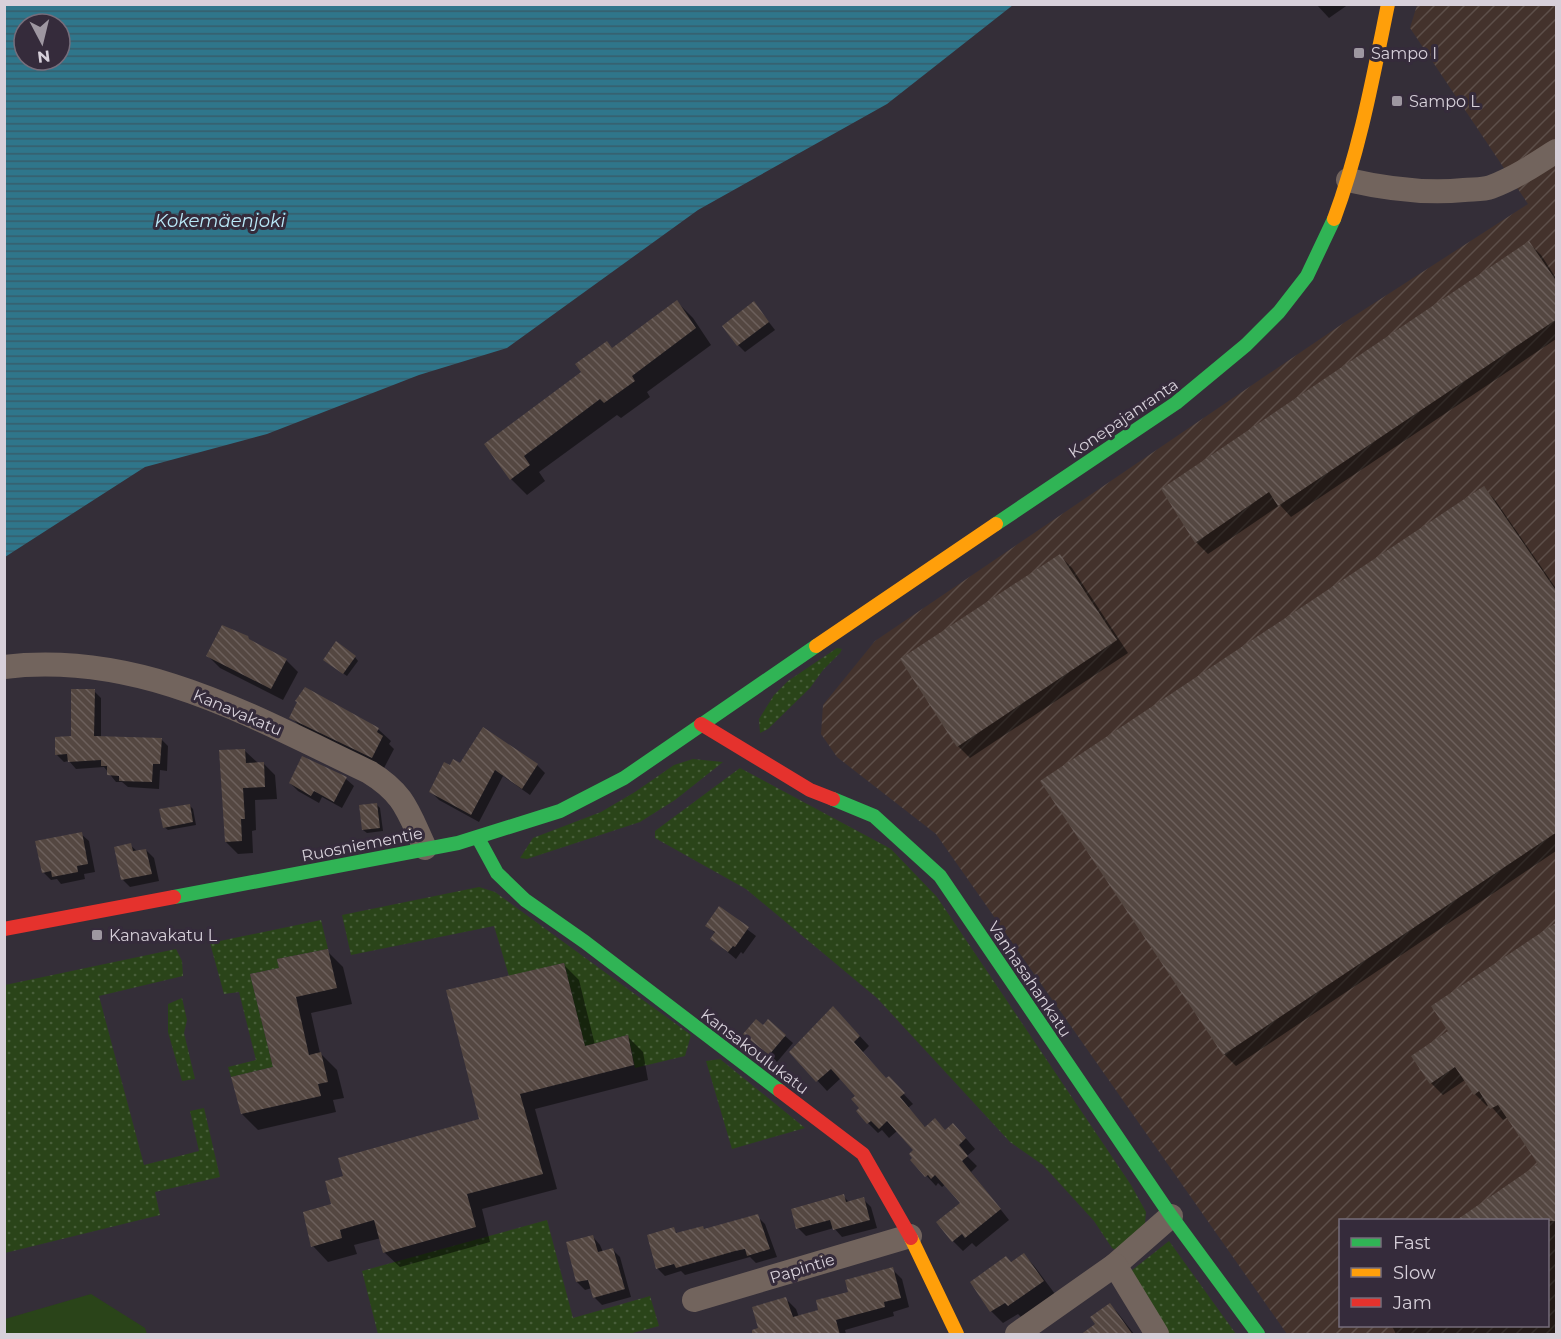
<svg xmlns="http://www.w3.org/2000/svg" width="1561" height="1339" font-family="Montserrat,sans-serif">
<style>
.industrial{fill:url(#industrial-furrows);fill-rule:evenodd}
.grass{fill:url(#grass-dots)}
.pitch{fill:#2a4419}
.water{fill:url(#water-rules);fill-rule:evenodd}
.shadow{fill:#0007}
.building{fill:url(#building-back-hatch)}
.lines{fill:none;stroke-linecap:round;stroke-linejoin:round}
.street{stroke:#72645d;stroke-width:24}
.fast{stroke:#30b455;stroke-width:14}
.slow{stroke:#ff9f0a;stroke-width:14}
.jam{stroke:#e5322d;stroke-width:14}
.poi-dot{fill:#9e97a1;stroke:#352b3b;stroke-width:2}
.labels{text-anchor:middle;stroke-width:6;stroke-linejoin:round;paint-order:stroke}
.poi-label{font-size:16px;fill:#d7d0da;stroke:#352b3b;text-anchor:start}
.street-label{font-size:16px;fill:#d7d0da;stroke:#352b3b}
.water-label{font-size:18px;font-style:italic;fill:#bae9f8;stroke:#352b3b}
</style>
<defs>
<pattern id="industrial-furrows" width="10" height="10" patternUnits="userSpaceOnUse" patternTransform="scale(1.5)"><rect width="10" height="10" fill="#43322c"/><path d="M-1 1l2-2M0 10L10 0M9 11l2-2" fill="none" stroke="#5d4f4a"/></pattern>
<pattern id="grass-dots" width="8" height="8" patternUnits="userSpaceOnUse" patternTransform="scale(1.5)"><rect width="8" height="8" fill="#2a4419"/><path d="M2 2h.1M6 6h.1" fill="none" stroke="#485e3a" stroke-width="1.8" stroke-linecap="round"/></pattern>
<pattern id="water-rules" width="6" height="5" patternUnits="userSpaceOnUse" patternTransform="scale(1.5)"><rect width="6" height="5" fill="#2f768b"/><path d="M0 2.5h6" fill="none" stroke="#375d6a"/></pattern>
<pattern id="building-back-hatch" width="6" height="6" patternUnits="userSpaceOnUse" patternTransform="scale(1.5)"><rect width="6" height="6" fill="#544741"/><path d="M-1 5l2 2M0 0l6 6M5-1l2 2" fill="none" stroke="#6c605c"/></pattern>
</defs>
<rect width="100%" height="100%" fill="#342e38"/>
<path class="industrial" d="M1417,5h139v1329h-269l-351,-500 -99,-77 -16,-23 2,-29 52,-64 476,-323 177,-114 -118,-176zM1340,1220h208v106h-208z"/>
<g class="grass">
<path d="M837,648l5,1 -2,4 -17,17 -13,18 -42,41 -8,4 -1,-14 15,-24 14,-14z"/>
<path d="M693,759l30,3 -48,38 -35,22 -113,37 -7,-1 13,-20 68,-26 34,-20 39,-27z"/>
<path d="M740,768l151,81 46,48 194,288 15,27 -1,11 -29,27 -4,-2 -18,-27 -51,-56 -33,-23 -133,-144 -131,-109 -91,-51v-7z"/>
<path d="M479,887l16,5 196,143 -6,21 -50,12 -7,-33 -43,11 -21,-83 -55,13 -15,-50 -143,29 -9,-40z"/>
<path d="M321,920l7,29 -51,10 2,9 -29,6 23,93 -42,10 -3,-10 28,-7 -17,-68 -15,2 -14,-51z"/>
<path d="M176,949l6,12 1,15 -84,20 45,169 55,-14 -9,-40 14,-3 16,69 -65,15 5,23 -155,38v-268z"/>
<path d="M182,998l5,22 -3,13 11,46 -13,2 -14,-49v-28z"/>
<path d="M720,1059l85,69 -73,21 -26,-88z"/>
<path d="M547,1220l26,98 77,-22 9,30 -30,8h-251l-16,-63z"/>
<path d="M1169,1241l67,93h-72l-38,-59z"/>
</g>
<path class="pitch" d="M91,1294l54,34 2,6h-142v-15z"/>
<path class="water" d="M5,4h1008v1l-126,99 -189,106 -191,138 -88,27 -152,59 -122,33 -140,90zM24,24h36v36h-36z"/>
<g class="shadow">
<path d="M1316,4h33l-20,14z"/>
<path d="M1529,243l12,12 15,23v61l-265,178 -11,-12 -72,49 -12,-12z"/>
<path d="M677,302l16,16 18,27 -64,47 3,5 -29,21 -4,-3 -78,57 6,9 -18,14 -16,-16 -25,-35z"/>
<path d="M754,303l21,27 -30,22 -7,-7z"/>
<path d="M1483,488l12,12 60,87 1,-1v265l-320,215 -12,-12z"/>
<path d="M1060,556l12,12 56,85 -158,105 -12,-12z"/>
<path d="M252,642l34,18 12,12 -15,28 -63,-32 -12,-12z"/>
<path d="M355,657l3,4 -11,15 -19,-13z"/>
<path d="M305,689l74,41 12,11 -2,3 5,5 -10,19 -81,-39 -12,-12z"/>
<path d="M94,691l7,7v39l60,2 7,7 -1,25 -7,-1 -1,19 -31,-2 -6,-5h-6l-12,-15 -28,2 -7,-8 -5,1 -7,-7 15,-18z"/>
<path d="M245,751l13,12h5l12,12 2,24 -22,1 1,30 -4,1 1,22 -15,1 -12,-12z"/>
<path d="M303,758l43,21 8,7 -12,22 -20,-11 -3,6 -21,-12 -8,-8z"/>
<path d="M460,765h77l8,8 -15,22 -27,-19 -24,46 -40,-22 -8,-8 20,-25z"/>
<path d="M376,804l4,4 3,23 -16,2 -4,-3z"/>
<path d="M190,806l3,3 3,16 -28,5 -4,-3z"/>
<path d="M81,834l8,7 6,31 -11,2 1,5 -24,5 -4,-5 -6,1 -8,-8z"/>
<path d="M130,845l8,7 8,-2 8,8 5,23 -29,6 -8,-8z"/>
<path d="M719,908l37,28 -13,18 -2,-2 -5,7 -24,-20 4,-5 -9,-9z"/>
<path d="M1556,924v410h-160l-4,-8h156v-106l-8,-55 -32,-48 -5,3 -14,-16 -2,2 -12,-12 -10,-14 -22,15 -12,-12 19,-51z"/>
<path d="M327,951l16,16 9,37 -41,9 9,40 17,17 7,28 -11,2 3,12 -78,18 -16,-16 33,-46 6,-99z"/>
<path d="M564,965l15,15 16,65 32,-9 16,16 5,28 -113,29 22,80 -75,20 8,33 -90,25 -16,-15 -3,-14 -27,7 3,9 -29,8 -15,-16 32,-69 136,-57z"/>
<path d="M843,1018l26,28 -7,7 24,27 12,8 15,16 -5,4 18,20 37,7 12,14 -8,7 10,10 -6,6 38,48 -33,27 -4,-4 -9,8 -10,-10 10,-38 -17,-19 -4,3 -4,-4 -2,3 -24,-26 2,-2 1,-7 -18,-20 -8,7 -7,-8 -4,3 -10,-10 -11,-27 -16,-18 -14,13 -36,-39z"/>
<path d="M763,1027l22,9 8,7 -16,19 -32,-28z"/>
<path d="M843,1196l7,7 13,-4 8,8 6,21 -35,9 -8,-9 -28,8 -8,-8z"/>
<path d="M757,1216l8,8 12,33 -21,6 -6,-6 -65,18 -4,-4 -16,5 -8,-8 16,-39 5,5 25,-6 3,2z"/>
<path d="M593,1237l7,8 3,7 10,-2 7,7 11,40 -29,8 -8,-8 -2,-9 -7,2 -8,-8z"/>
<path d="M1024,1255l11,12 20,27 -34,23 -3,-3 -15,9 -12,-12 -19,-28z"/>
<path d="M892,1269l10,10 7,28 -16,5 1,4 -49,14 1,4h-85l25,-35 10,10 3,8 21,-6z"/>
<path d="M1110,1305l7,7 17,22h-42z"/>
</g>
<g class="building">
<path d="M1529,241l28,41v37l-279,187 -9,-14 -74,51 -34,-54z"/>
<path d="M677,300l19,28 -64,48 3,5 -31,22 -4,-4 -76,57 6,9 -20,15 -26,-36 97,-72 -6,-8 32,-23 5,7z"/>
<path d="M754,301l15,21 -32,24 -15,-20z"/>
<path d="M1484,486l73,106v240l-334,223 -183,-274z"/>
<path d="M1060,554l57,86 -160,107 -57,-88z"/>
<path d="M222,625l26,11 1,3 38,20 -16,30 -65,-33z"/>
<path d="M336,641l20,15 -13,18 -20,-14z"/>
<path d="M305,687l74,41 -2,4 6,4 -11,22 -83,-40 8,-16 -2,-1z"/>
<path d="M71,689h24l-1,47 68,2 -2,26h-7l-1,18 -33,-1v-5l-12,-1v-9h-6v-6l-33,2 -1,-8 -12,1v-18l16,-1z"/>
<path d="M483,727l55,37 -16,25 -27,-19 -24,45 -42,-23 15,-30 6,3 3,-6 7,4z"/>
<path d="M245,749l1,14 18,-1 1,25 -22,1 2,31h-4l1,22 -17,1 -6,-92z"/>
<path d="M302,756l45,21 -13,25 -20,-11 -3,5 -22,-13z"/>
<path d="M377,803l3,25 -18,2 -3,-25z"/>
<path d="M190,804l3,18 -30,6 -4,-19z"/>
<path d="M82,832l6,32 -11,2 1,6 -26,5 -1,-6 -9,2 -7,-32z"/>
<path d="M131,843l2,8 13,-2 6,25 -31,6 -7,-33z"/>
<path d="M719,906l30,21 -14,20 -2,-1 -5,6 -18,-13 5,-7 -10,-6z"/>
<path d="M1557,922v299h-102l83,-57 -40,-59 -8,4 -11,-18 -5,4 -19,-28 -25,17 -19,-28 37,-25 -17,-25z"/>
<path d="M328,949l9,39 -41,9 13,58 12,-3 7,30 -10,2 3,12 -80,18 -10,-37 42,-10 -23,-93 29,-6 -2,-9z"/>
<path d="M564,963l21,83 43,-11 6,30 -114,29 23,80 -76,20 9,33 -93,26 -9,-33 -34,10 2,8 -31,9 -8,-35 28,-8 -6,-23 18,-5 -5,-18 141,-39 -33,-129z"/>
<path d="M833,1006l27,30 -6,6 32,36 3,-2 16,17 -5,4 25,30 10,-9 10,12 8,-7 13,15 -7,7 9,11 -6,5 39,48 -36,29 -3,-4 -10,8 -16,-20 24,-19 -25,-28 -4,4 -3,-4 -3,2 -15,-17 2,-2 -3,-4 4,-4 -26,-29 -8,8 -8,-8 -4,3 -11,-13 3,-3 -8,-9 4,-3 -24,-27 -15,13 -27,-30z"/>
<path d="M756,1019l7,6 5,-6 18,16 -17,20 -26,-21z"/>
<path d="M844,1194l2,8 18,-5 6,23 -37,10 -3,-10 -34,9 -5,-20z"/>
<path d="M758,1214l12,35 -23,7 -2,-7 -10,2 -59,17 -2,-4 -18,5 -9,-34 27,-8 2,6 27,-7 1,3z"/>
<path d="M593,1235l5,17 15,-4 12,41 -32,9 -5,-18 -12,2 -10,-40z"/>
<path d="M1024,1253l20,28 -36,25 -3,-3 -15,9 -20,-30 36,-26 5,6z"/>
<path d="M893,1267l8,31 -17,4 1,5 -49,13 4,15h-88v-5l6,-2 -6,-21 34,-10 7,20 25,-7 -2,-10 32,-8 -3,-12z"/>
<path d="M1110,1303l23,32h-53l15,-11 -5,-7z"/>
</g>
<g class="lines">
<g class="street">
<path d="M1348,180c39,9 76,14 116,10 9,-1 19,0 27,-3 24,-9 45,-23 65,-36"/>
<path d="M4,667c136,-16 247,49 365,105 36,22 39,40 56,76"/>
<path d="M1115,1265l56,-49"/>
<path d="M694,1300l216,-64"/>
<path d="M1017,1334l98,-69 42,69"/>
</g>
<g class="fast">
<path d="M996,524l180,-121 70,-58 33,-33 28,-36 27,-57"/>
<path d="M833,799l41,17 66,60 231,340 87,118"/>
<path d="M478,838l19,35 28,27 60,42 195,149"/>
<path d="M174,897l284,-54 102,-32 64,-33 192,-132"/>
</g>
<g class="slow">
<path d="M1334,219c26,-70 39,-142 54,-215"/>
<path d="M816,646l180,-122"/>
<path d="M911,1238l46,96"/>
</g>
<g class="jam">
<path d="M701,724l109,66 23,9"/>
<path d="M4,929l170,-32"/>
<path d="M780,1091l83,63 48,84"/>
</g>
</g>
<g class="poi-dot">
<rect x="1353" y="47" width="12" height="12" rx="3"/>
<rect x="1391" y="95" width="12" height="12" rx="3"/>
<rect x="91" y="929" width="12" height="12" rx="3"/>
</g>
<g class="labels">
<g class="poi-label">
<text x="1371" y="59">Sampo I</text>
<text x="1409" y="107">Sampo L</text>
<text x="109" y="941">Kanavakatu L</text>
</g>
<g class="street-label">
<text transform="translate(1123 418) rotate(-34)" y="6">Konepajanranta</text>
<text transform="translate(238 712) rotate(23)" y="6">Kanavakatu</text>
<text transform="translate(362 844) rotate(-11)" y="6">Ruosniementie</text>
<text transform="translate(1030 979) rotate(56)" y="6">Vanhasahankatu</text>
<text transform="translate(755 1051) rotate(37)" y="6">Kansakoulukatu</text>
<text transform="translate(802 1268) rotate(-17)" y="6">Papintie</text>
</g>
<g class="water-label">
<text x="220" y="227">Kokemäenjoki</text>
</g>
</g>
<rect width="1561" height="1339" fill="none" stroke="#d7d0da" stroke-width="12"/>
<rect x="1339" y="1219" width="210" height="108" fill="#352b3b" stroke="#766d7b" stroke-width="1.5"/>
<rect x="1351" y="1238" width="30" height="9" fill="#30b455" stroke="#766d7b" stroke-width="1.5"/>
<text x="1393" y="1249" font-size="18" fill="#d7d0da">Fast</text>
<rect x="1351" y="1268" width="30" height="9" fill="#ff9f0a" stroke="#766d7b" stroke-width="1.5"/>
<text x="1393" y="1279" font-size="18" fill="#d7d0da">Slow</text>
<rect x="1351" y="1298" width="30" height="9" fill="#e5322d" stroke="#766d7b" stroke-width="1.5"/>
<text x="1393" y="1309" font-size="18" fill="#d7d0da">Jam</text>
<g transform="translate(42 42) rotate(173)"><circle r="28" fill="#352b3b" stroke="#766d7b" stroke-width="1.5"/>
<path d="M0-4.5L10 22L0 15L-10 22Z" fill="#9e97a1"/>
<text y="-9" font-size="16" font-weight="bold" text-anchor="middle" fill="#d7d0da">N</text>
</g>
</svg>
